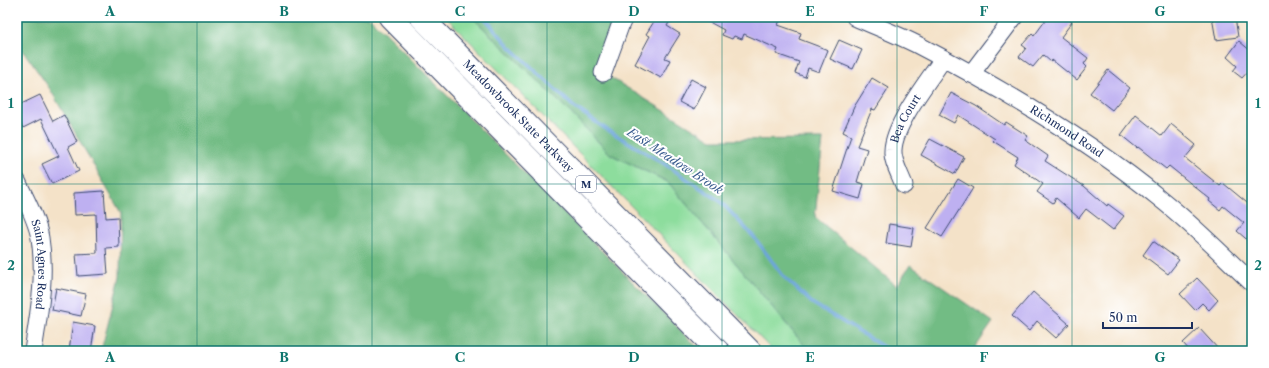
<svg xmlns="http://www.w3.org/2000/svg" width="1269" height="368" font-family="'Libre Caslon Text',serif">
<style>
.green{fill:#8ddd9d;stroke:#54867e}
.forest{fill:#72bc84;stroke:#467671}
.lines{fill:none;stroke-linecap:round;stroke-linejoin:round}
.stream{stroke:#6da5dc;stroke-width:3.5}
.building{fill:#beb0f1}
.minor-casing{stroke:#3c4a6e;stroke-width:19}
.highway-casing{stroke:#3c4a6e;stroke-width:24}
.minor{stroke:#fff;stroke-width:17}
.highway{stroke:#fff;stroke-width:22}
.grid{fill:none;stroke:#0f766e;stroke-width:1;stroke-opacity:0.55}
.labels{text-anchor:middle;stroke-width:4;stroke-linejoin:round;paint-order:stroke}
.shield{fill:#fff;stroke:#5f6d8e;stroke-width:1}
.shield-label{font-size:10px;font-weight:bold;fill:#1b2f5e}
.street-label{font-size:11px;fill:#1b2f5e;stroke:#fff}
.water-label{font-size:12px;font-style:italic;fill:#3c5e90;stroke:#fff}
.neatline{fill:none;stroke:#0f766e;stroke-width:1.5}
.grid-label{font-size:13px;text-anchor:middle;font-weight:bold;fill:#0f766e}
</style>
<rect width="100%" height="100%" fill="#fff"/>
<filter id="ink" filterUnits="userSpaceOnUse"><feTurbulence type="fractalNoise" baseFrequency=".025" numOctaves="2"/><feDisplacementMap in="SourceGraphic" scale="8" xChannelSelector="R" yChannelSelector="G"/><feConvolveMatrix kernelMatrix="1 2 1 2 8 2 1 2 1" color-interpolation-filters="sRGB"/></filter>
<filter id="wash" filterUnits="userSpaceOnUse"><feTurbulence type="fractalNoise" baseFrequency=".012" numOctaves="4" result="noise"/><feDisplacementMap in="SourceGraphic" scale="16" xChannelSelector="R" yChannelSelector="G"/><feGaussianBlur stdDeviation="0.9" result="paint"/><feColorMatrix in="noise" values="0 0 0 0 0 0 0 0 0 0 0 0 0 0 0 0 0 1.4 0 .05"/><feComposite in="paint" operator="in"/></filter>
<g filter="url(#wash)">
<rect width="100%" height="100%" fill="#f4e2c8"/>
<path class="green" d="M446,17h26l96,93 42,44 58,28 141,169h-36z"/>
<g class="forest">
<path d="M17,17h352l332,334h-600l19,-74 1,-64 -71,-124 -33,-47z"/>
<path d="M472,17h152l-21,56 109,67 111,-1 -8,78 82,69 13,-21 83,57 -20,29h-164l-141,-169 -58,-28 -42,-44z"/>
</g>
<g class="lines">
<path class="stream" d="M484,17l25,29 65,61 32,22 57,34 57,38 34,36 30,40 28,26 78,48"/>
</g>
<g id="blocks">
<g class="building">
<path d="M657,17h15l-5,9 13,8 -15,24 5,2 -9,18 -26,-14 15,-28 -4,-2z"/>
<path d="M700,17h73l7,3 -2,5 23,8 -2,6 29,11 -9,22 -11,-4 -3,9 -10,-4 4,-11 -23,-8 2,-5 -34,-15 -2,5 -8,-3 -2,3 -10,-4 2,-5z"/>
<path d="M1048,17h17l7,5 -11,15 27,21 -4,6 3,3 -10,13 -25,-20 -1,2 -8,-7 -10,12 -14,-10 7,-9 -4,-3 10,-11 2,2z"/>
<path d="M1212,17h23l3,20 -22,3z"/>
<path d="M839,40l23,10 -9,19 -23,-10z"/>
<path d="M1239,41l13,11v15l-10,11 -9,-7 4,-5 -10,-9z"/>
<path d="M1108,70l22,18 -18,22 -22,-17z"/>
<path d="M872,78l17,10 -14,22 -3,-1 -15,37 10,3 -10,33 7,2 -4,15 -27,-8 18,-55 -8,-4 11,-25z"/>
<path d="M691,79l15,8 -12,23 -15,-8z"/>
<path d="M951,93l25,13 28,19 2,-3 22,14 -3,4 23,16 -3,5 39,25 23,20 1,-2 16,12 -11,14 -27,-21 -7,9 -23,-20 -3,5 -16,-11 6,-8 -29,-20 4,-7 -25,-16 2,-2 -37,-24 -4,8 -15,-8z"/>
<path d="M40,95l13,26 11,-6 13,27 -9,5 11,24 -27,13 -10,-20 17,-8 -18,-37 -18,9 -6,-11v-11z"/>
<path d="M1136,115l26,21 9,-12 25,21 -11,13 35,28 3,-3 29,24v37l-15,-13 7,-8 -21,-17 -3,4 -11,-9 1,-2 -41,-33 -3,3 -28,-22 -1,1 -16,-13z"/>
<path d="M930,139l34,18 -9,17 -34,-19z"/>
<path d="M958,179l15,9 -31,49 -15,-9z"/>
<path d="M104,191l2,27 12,-1 1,30 -13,1 2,26 -30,2 -2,-22 21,-1 -1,-39 -21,1 -1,-22z"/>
<path d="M889,224l25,4 -3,19 -25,-4z"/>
<path d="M1153,241l26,19 -11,14 -25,-19z"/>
<path d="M1197,278l21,22 -9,10 -7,-7 -7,7 -15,-16z"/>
<path d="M56,288l30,6 -5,22 -29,-6z"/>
<path d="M1033,292l36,32 -13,14 -19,-17 -8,10 -17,-15z"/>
<path d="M73,322l22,4 -4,25h-22z"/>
<path d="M1199,328l21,23h-30l-7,-8z"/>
</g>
</g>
</g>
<g filter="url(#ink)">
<use href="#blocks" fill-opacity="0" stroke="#3c4a6e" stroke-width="1"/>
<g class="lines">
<defs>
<g id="minor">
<path id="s1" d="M855,17c20,9 41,17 61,27 87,45 172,95 247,157 31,25 60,54 89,82"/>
<path d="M603,73l17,-47 4,-9"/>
<path d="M971,74l43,-57"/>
<path id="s2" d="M17,181c8,17 20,39 23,57 6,40 -1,74 -7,113"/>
<path id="s3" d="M904,185c-4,-11 -12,-24 -11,-35 1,-26 35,-69 50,-91"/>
</g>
<g id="highway">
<path d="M390,17l328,334"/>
<path id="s4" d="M421,17l329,334"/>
</g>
</defs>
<use href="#minor" class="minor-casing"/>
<use href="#highway" class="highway-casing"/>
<use href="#minor" class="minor"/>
<use href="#highway" class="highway"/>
</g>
</g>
<path class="grid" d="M197,17v334M372,17v334M547,17v334M722,17v334M897,17v334M1072,17v334M17,184h1235"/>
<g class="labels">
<rect class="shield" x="576" y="176" width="20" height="16" rx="3"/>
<g class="shield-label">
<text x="586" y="188">M</text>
</g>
<g class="street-label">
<text dy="4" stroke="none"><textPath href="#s4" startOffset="139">Meadowbrook State Parkway</textPath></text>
<text dy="4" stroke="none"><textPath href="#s3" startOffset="71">Bea Court</textPath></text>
<text dy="4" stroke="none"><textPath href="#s1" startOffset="241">Richmond Road</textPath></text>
<text dy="4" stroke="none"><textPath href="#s2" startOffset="88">Saint Agnes Road</textPath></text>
</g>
<g class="water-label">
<text transform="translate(675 161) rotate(33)" y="4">East Meadow Brook</text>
</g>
</g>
<rect width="1269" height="368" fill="none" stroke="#fff" stroke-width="44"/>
<path d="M1103 322v6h89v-6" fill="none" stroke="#1b2f5e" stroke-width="2"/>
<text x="1109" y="322" font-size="12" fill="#1b2f5e" stroke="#ffffff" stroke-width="3" paint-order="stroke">50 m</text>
<rect x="22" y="22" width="1225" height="324" class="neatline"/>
<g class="grid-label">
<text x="110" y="16">A</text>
<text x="284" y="16">B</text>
<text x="460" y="16">C</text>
<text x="634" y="16">D</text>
<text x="810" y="16">E</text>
<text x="984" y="16">F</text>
<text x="1160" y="16">G</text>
<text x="11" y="108">1</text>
<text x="1258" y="108">1</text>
<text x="11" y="270">2</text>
<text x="1258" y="270">2</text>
<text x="110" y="362">A</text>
<text x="284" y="362">B</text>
<text x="460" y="362">C</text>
<text x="634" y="362">D</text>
<text x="810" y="362">E</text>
<text x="984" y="362">F</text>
<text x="1160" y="362">G</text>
</g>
</svg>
